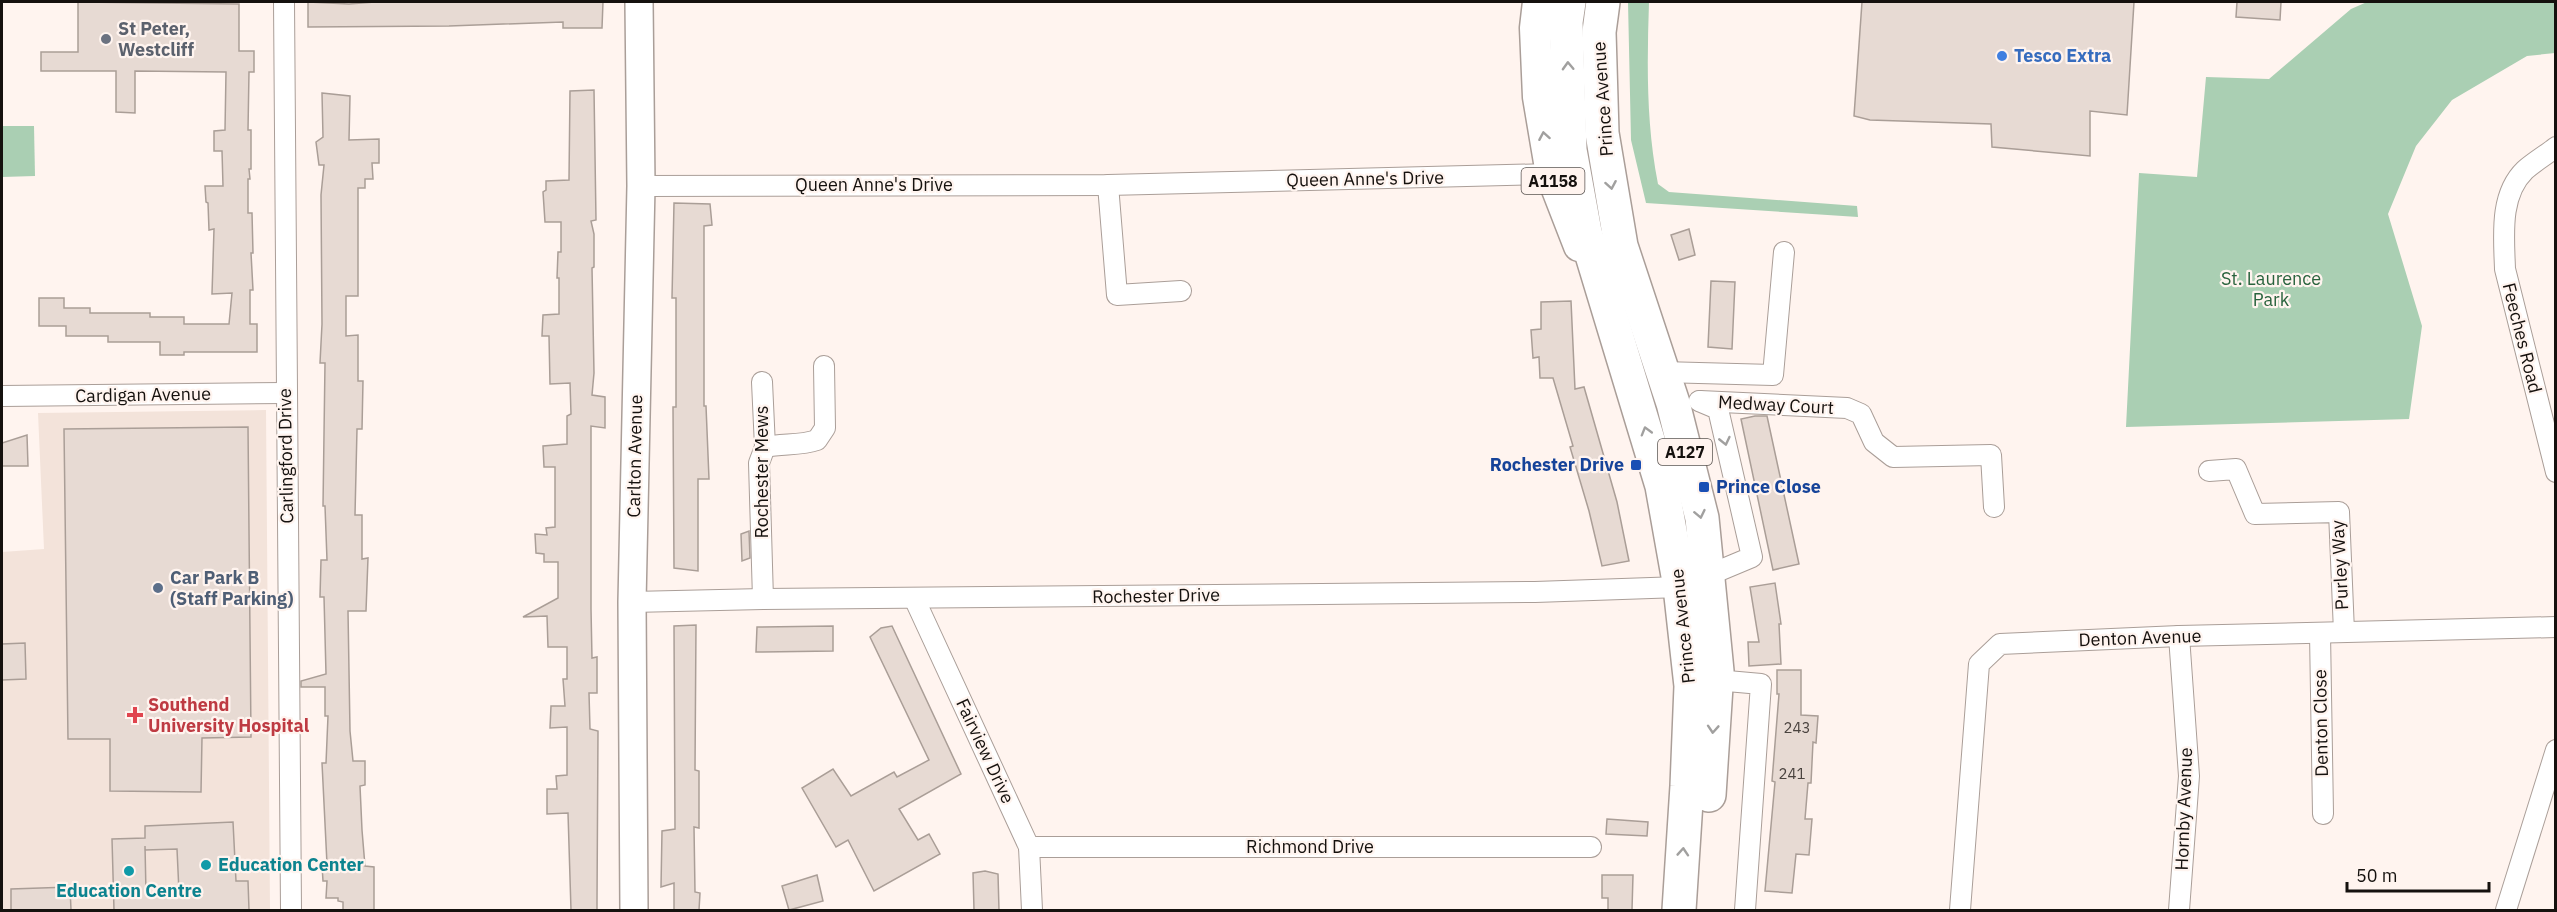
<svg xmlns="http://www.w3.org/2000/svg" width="2557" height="912" font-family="'IBM Plex Sans',sans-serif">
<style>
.built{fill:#f3e3da}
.green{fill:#aacfb3}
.building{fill:#e7dad3;stroke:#aa9e97;stroke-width:1.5;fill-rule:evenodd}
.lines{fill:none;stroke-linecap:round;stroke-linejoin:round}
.street-casing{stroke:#aa9e98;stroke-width:22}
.secondary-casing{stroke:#aa9e98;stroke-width:30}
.primary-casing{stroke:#aa9e98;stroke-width:33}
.highway-casing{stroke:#aa9e98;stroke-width:36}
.street{stroke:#fff;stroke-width:20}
.secondary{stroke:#fff;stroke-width:27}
.primary{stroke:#fff;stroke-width:30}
.highway{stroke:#fff;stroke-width:33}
.oneway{stroke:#a1a09f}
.worship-dot{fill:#6b7280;stroke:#fff4ef;stroke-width:2}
.shop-dot{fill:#3f7fe0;stroke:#fff4ef;stroke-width:2}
.transit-dot{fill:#1a4fb4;stroke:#fff4ef;stroke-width:2}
.service-dot{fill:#5c6f8a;stroke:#fff4ef;stroke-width:2}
.health-dot{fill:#e0444e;stroke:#fff4ef;stroke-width:2}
.culture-dot{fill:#0f9aa8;stroke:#fff4ef;stroke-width:2}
.labels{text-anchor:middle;stroke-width:4.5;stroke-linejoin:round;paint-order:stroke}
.number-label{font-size:15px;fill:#4a433f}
.shield{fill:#fff4ef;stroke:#5b5552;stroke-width:1.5}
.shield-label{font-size:16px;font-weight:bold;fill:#15110e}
.worship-label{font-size:18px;font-weight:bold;fill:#5b616d;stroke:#fff4ef;text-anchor:start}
.shop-label{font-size:18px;font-weight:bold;fill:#366cbe;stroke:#fff4ef;text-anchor:start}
.street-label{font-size:18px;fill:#15110e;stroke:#fff4ef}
.park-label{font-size:18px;fill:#29633d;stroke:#fff4ef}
.transit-label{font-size:18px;font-weight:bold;fill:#164399;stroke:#fff4ef;text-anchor:end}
.service-label{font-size:18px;font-weight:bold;fill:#4e5e75;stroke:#fff4ef;text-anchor:start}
.health-label{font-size:18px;font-weight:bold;fill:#be3a42;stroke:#fff4ef;text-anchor:start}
.culture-label{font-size:18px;font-weight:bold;fill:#0d838f;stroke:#fff4ef;text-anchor:start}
</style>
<rect width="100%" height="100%" fill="#fff4ef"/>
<path class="built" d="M266,410l4,500h-268v-358l42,-3 -6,-136z"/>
<g class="green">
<path d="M1628,2h21c-2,61 -3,121 9,182l11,8 188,14 1,11 -212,-14 -15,-63z"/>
<path d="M2367,2h188v51l-28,3 -75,44 -36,46 -28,68 34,112 -13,93 -283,8 13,-254 58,4 9,-100 63,2 82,-70z"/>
<path d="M2,126h32l1,50 -33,1z"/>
</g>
<g class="building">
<path d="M78,2l161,2v47h15v21h-5l-1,58h3v39h-2l1,10h-2v34h4l1,40h-2l2,37h-3v34h7v28h-73v3h-24v-13h-52v-6h-42v-10h-27v-28h25v10h26v5h60v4h34v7h45l3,-31 -20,1 2,-65 -5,1 -1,-27 -2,-1 -1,-16h18l-1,-35h-8v-20l11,-1 1,-58 -91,-1v42l-19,-1v-41h-75v-19h37z"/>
<path d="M308,2l41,2 26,-2h228l-1,26h-39v-6l-114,4 -141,1z"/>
<path d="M1862,2h272l-7,113 -37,-4v45l-98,-9 -1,-23 -121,-4 -16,-4z"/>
<path d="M2237,2h44l-1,18 -44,-3z"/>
<path d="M594,90l2,130 -5,1 3,13v33l-2,1 2,105 -2,22 13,2v31l-14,-2v183l1,49 5,-1v36h-8l1,36 8,2 -1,172v7h-26l-3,-97 -21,1v-25h10l-1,-13 11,-1v-48l-17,1 1,-22h14l-2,-27h4v-32h-19l-1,-31 -24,1 35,-19v-36h-14v-8l-8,-1 -1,-19 12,1 -1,-7 9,-1v-60h-11l-1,-21 24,-2v-28l4,-2 -1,-31 -20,1 -1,-48h-7l1,-21 16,-1v-36h-2l1,-26h3v-30h-16l-2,-30 3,-2v-9l23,-1 1,-89z"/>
<path d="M322,93l28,3 -1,44 30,-1v24h-7l1,16h-8v9h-7v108h-12v40l12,-1v46h5l-1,48h-5l-2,86h7v44l6,-1 -2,53h-18l2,120 3,30h12v24l-5,1 2,44 3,36 9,1v43h-31v-8l-5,-1v-3h-12l1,-17h-4l-1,-16 5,-1 -5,-101h4l2,-47h-3v-29h-24v-6l25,-7 -2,-77h-4l1,-37h6l-2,-54h-2l2,-143h-5l2,-39 -1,-129 3,-30h-5l-3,-23 7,-5z"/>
<path d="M674,203l36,1 2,21 -8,1v180h2l3,73h-11v92l-24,-3 -1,-161h3v-109h-4z"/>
<path d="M1689,229l6,26 -16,5 -8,-25z"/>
<path d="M1711,281l24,1 -3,67 -24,-2z"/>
<path d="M1571,301l4,88 9,-2 33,115 12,59 -27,5 -13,-55 -19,-64 3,-1 -20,-68h-13l-1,-21 -6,1 -2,-28 10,-1v-27z"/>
<path d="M1755,416h12l32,148 -26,6 -32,-151z"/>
<path d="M248,427l3,310 -49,1 -1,54 -91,-1v-52h-42l-4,-310z"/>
<path d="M27,435l1,31h-26v-23z"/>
<path d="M749,531l1,27 -8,3 -1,-27z"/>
<path d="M1775,583l6,41h-2l2,40 -32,2 -1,-24h11l-9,-55z"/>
<path d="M696,625l-1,145 4,1v57l-5,-1 1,65 5,1 -1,17h-25v-27l-13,4 1,-56 13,-2 -1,-203z"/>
<path d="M833,626v25l-77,1 1,-25z"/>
<path d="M892,626l69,148 -62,35 19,31 11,-6 11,20 -66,37 -26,-51 -12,7 -34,-59 31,-19 18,27 43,-24 3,5 32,-17 -59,-123 11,-9z"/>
<path d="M25,643l1,36 -24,1v-36z"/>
<path d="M1777,670h24v45l17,1 -2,27 -3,-1 -2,41h-3l-3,36h7l-3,36 -13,-1 -4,39 -27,-2 10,-109 -3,-1 7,-87h-2z"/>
<path d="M1607,819l41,3 -1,14 -41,-2z"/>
<path d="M233,822l3,59h12l1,29h-135l-2,-71 33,-1v-12zM145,846v4l32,-1 2,43 -33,1z"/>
<path d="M985,871l13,3 1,36h-25l-1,-37z"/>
<path d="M817,875l6,26 -34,9 -7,-24z"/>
<path d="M1602,875h31l-1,35h-24v-12h-6z"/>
<path d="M70,887l1,23h-60v-21z"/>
</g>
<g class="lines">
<defs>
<g id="street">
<path d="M284,2l7,908"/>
<path d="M2556,147c-10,8 -22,15 -31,23 -26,25 -21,67 -20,99l51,203"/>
<path d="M1108,185l9,110 64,-4"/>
<path d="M641,186l467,-1 443,-11"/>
<path d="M1662,372l111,3 11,-123"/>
<path d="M762,382l3,65 -6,16 4,136"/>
<path d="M2,396l283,-3"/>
<path d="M1699,401l19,8 34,148 -43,18"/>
<path d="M1700,401l147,7 14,6 13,28 19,15 98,-2 3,52"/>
<path d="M765,447c17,-4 35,-1 52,-7l8,-12 -1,-62"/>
<path d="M2209,471l27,-2 19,45 84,-2 5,120"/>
<path d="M914,598l115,249 3,63"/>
<path d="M632,602l131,-3 772,-7 145,-5"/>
<path d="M2320,633l3,181"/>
<path d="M1716,680l45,4 -16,226"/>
<path d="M1029,847h562"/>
<path d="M1960,910l19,-246 21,-20 179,-8 377,-9"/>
<path d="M2179,910l10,-134 -10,-140"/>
<path d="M2506,910l50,-160"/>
</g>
<path id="secondary" d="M634,910l-2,-308 9,-416 -2,-184"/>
<path id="primary" d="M1538,2l-3,26 3,69 13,77 28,72"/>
<g id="highway">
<path d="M1569,2l-3,20 4,128 15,82 77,254 18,101 11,99 -4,100 -8,124"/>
<path d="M1603,2l-4,30 3,101 19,113 52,157 29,115 15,153 -8,124"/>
</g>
</defs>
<use href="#street" class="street-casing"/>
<use href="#secondary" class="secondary-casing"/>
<use href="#primary" class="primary-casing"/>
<use href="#highway" class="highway-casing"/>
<use href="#street" class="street"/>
<use href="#secondary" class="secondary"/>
<use href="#primary" class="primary"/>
<use href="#highway" class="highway"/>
</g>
<defs><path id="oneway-chevron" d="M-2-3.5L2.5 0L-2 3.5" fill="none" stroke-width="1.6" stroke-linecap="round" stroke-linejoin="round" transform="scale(1.5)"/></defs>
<g class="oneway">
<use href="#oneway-chevron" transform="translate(1568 66) rotate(-92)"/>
<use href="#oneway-chevron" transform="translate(1544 136) rotate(-100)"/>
<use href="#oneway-chevron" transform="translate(1611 185) rotate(80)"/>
<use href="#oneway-chevron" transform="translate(1646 431) rotate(-106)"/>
<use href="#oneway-chevron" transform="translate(1725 441) rotate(77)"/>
<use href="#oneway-chevron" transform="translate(1700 514) rotate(78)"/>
<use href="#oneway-chevron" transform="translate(1713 729) rotate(94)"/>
<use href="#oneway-chevron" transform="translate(1683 852) rotate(-86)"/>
</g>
<circle class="worship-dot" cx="106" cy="39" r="6"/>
<circle class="shop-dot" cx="2002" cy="56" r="6"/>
<g class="transit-dot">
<rect x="1630" y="459" width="12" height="12" rx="3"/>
<rect x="1698" y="481" width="12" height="12" rx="3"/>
</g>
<circle class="service-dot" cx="158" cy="588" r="6"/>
<path class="health-dot" d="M132 706h6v6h6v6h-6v6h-6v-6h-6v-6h6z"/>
<g class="culture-dot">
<circle cx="206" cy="865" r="6"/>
<circle cx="129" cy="871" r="6"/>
</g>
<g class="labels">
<g class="number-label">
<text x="1797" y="733">243</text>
<text x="1792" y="779">241</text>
</g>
<g class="shield">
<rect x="1521.5" y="168" width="63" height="26" rx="4.5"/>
<rect x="1658" y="439" width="54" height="26" rx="4.5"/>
</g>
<g class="shield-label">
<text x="1553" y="187">A1158</text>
<text x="1685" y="458">A127</text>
</g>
<g class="worship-label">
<text x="118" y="35">St Peter,<tspan x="118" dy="21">Westcliff</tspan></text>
</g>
<g class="shop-label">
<text x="2014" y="62">Tesco Extra</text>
</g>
<g class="street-label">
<text transform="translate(1603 99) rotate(-94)" y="6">Prince Avenue</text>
<text transform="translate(1365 179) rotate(-1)" y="6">Queen Anne's Drive</text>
<text x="874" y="191">Queen Anne's Drive</text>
<text transform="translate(2522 338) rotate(76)" y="6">Feeches Road</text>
<text transform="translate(143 395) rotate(-1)" y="6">Cardigan Avenue</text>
<text transform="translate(1776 405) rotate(3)" y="6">Medway Court</text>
<text transform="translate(286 456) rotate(-91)" y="6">Carlingford Drive</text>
<text transform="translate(635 456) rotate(-89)" y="6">Carlton Avenue</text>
<text transform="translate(762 472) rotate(-90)" y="6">Rochester Mews</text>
<text transform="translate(2340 565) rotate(-93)" y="6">Purley Way</text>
<text transform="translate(1156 596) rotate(-1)" y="6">Rochester Drive</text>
<text transform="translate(1683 626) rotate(-96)" y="6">Prince Avenue</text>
<text transform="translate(2140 638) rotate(-2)" y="6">Denton Avenue</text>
<text transform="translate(2321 723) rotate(-91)" y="6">Denton Close</text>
<text transform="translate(985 751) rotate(65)" y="6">Fairview Drive</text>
<text transform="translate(2184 809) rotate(-88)" y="6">Hornby Avenue</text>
<text x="1310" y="853">Richmond Drive</text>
</g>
<g class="park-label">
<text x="2271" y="285">St. Laurence<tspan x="2271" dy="21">Park</tspan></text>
</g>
<g class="transit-label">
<text x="1624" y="471">Rochester Drive</text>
<text x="1716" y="493" text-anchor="start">Prince Close</text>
</g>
<g class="service-label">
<text x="170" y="584">Car Park B<tspan x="170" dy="21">(Staff Parking)</tspan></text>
</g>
<g class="health-label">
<text x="148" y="711">Southend<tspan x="148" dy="21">University Hospital</tspan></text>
</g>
<g class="culture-label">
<text x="218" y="871">Education Center</text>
<text x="129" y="897" text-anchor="middle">Education Centre</text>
</g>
</g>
<rect width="2557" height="912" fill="none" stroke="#15110e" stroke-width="6"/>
<path d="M2347 882v9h142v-9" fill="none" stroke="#15110e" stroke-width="3"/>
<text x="2356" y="882" font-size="18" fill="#15110e" stroke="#fff4ef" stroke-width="4.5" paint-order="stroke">50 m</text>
</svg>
